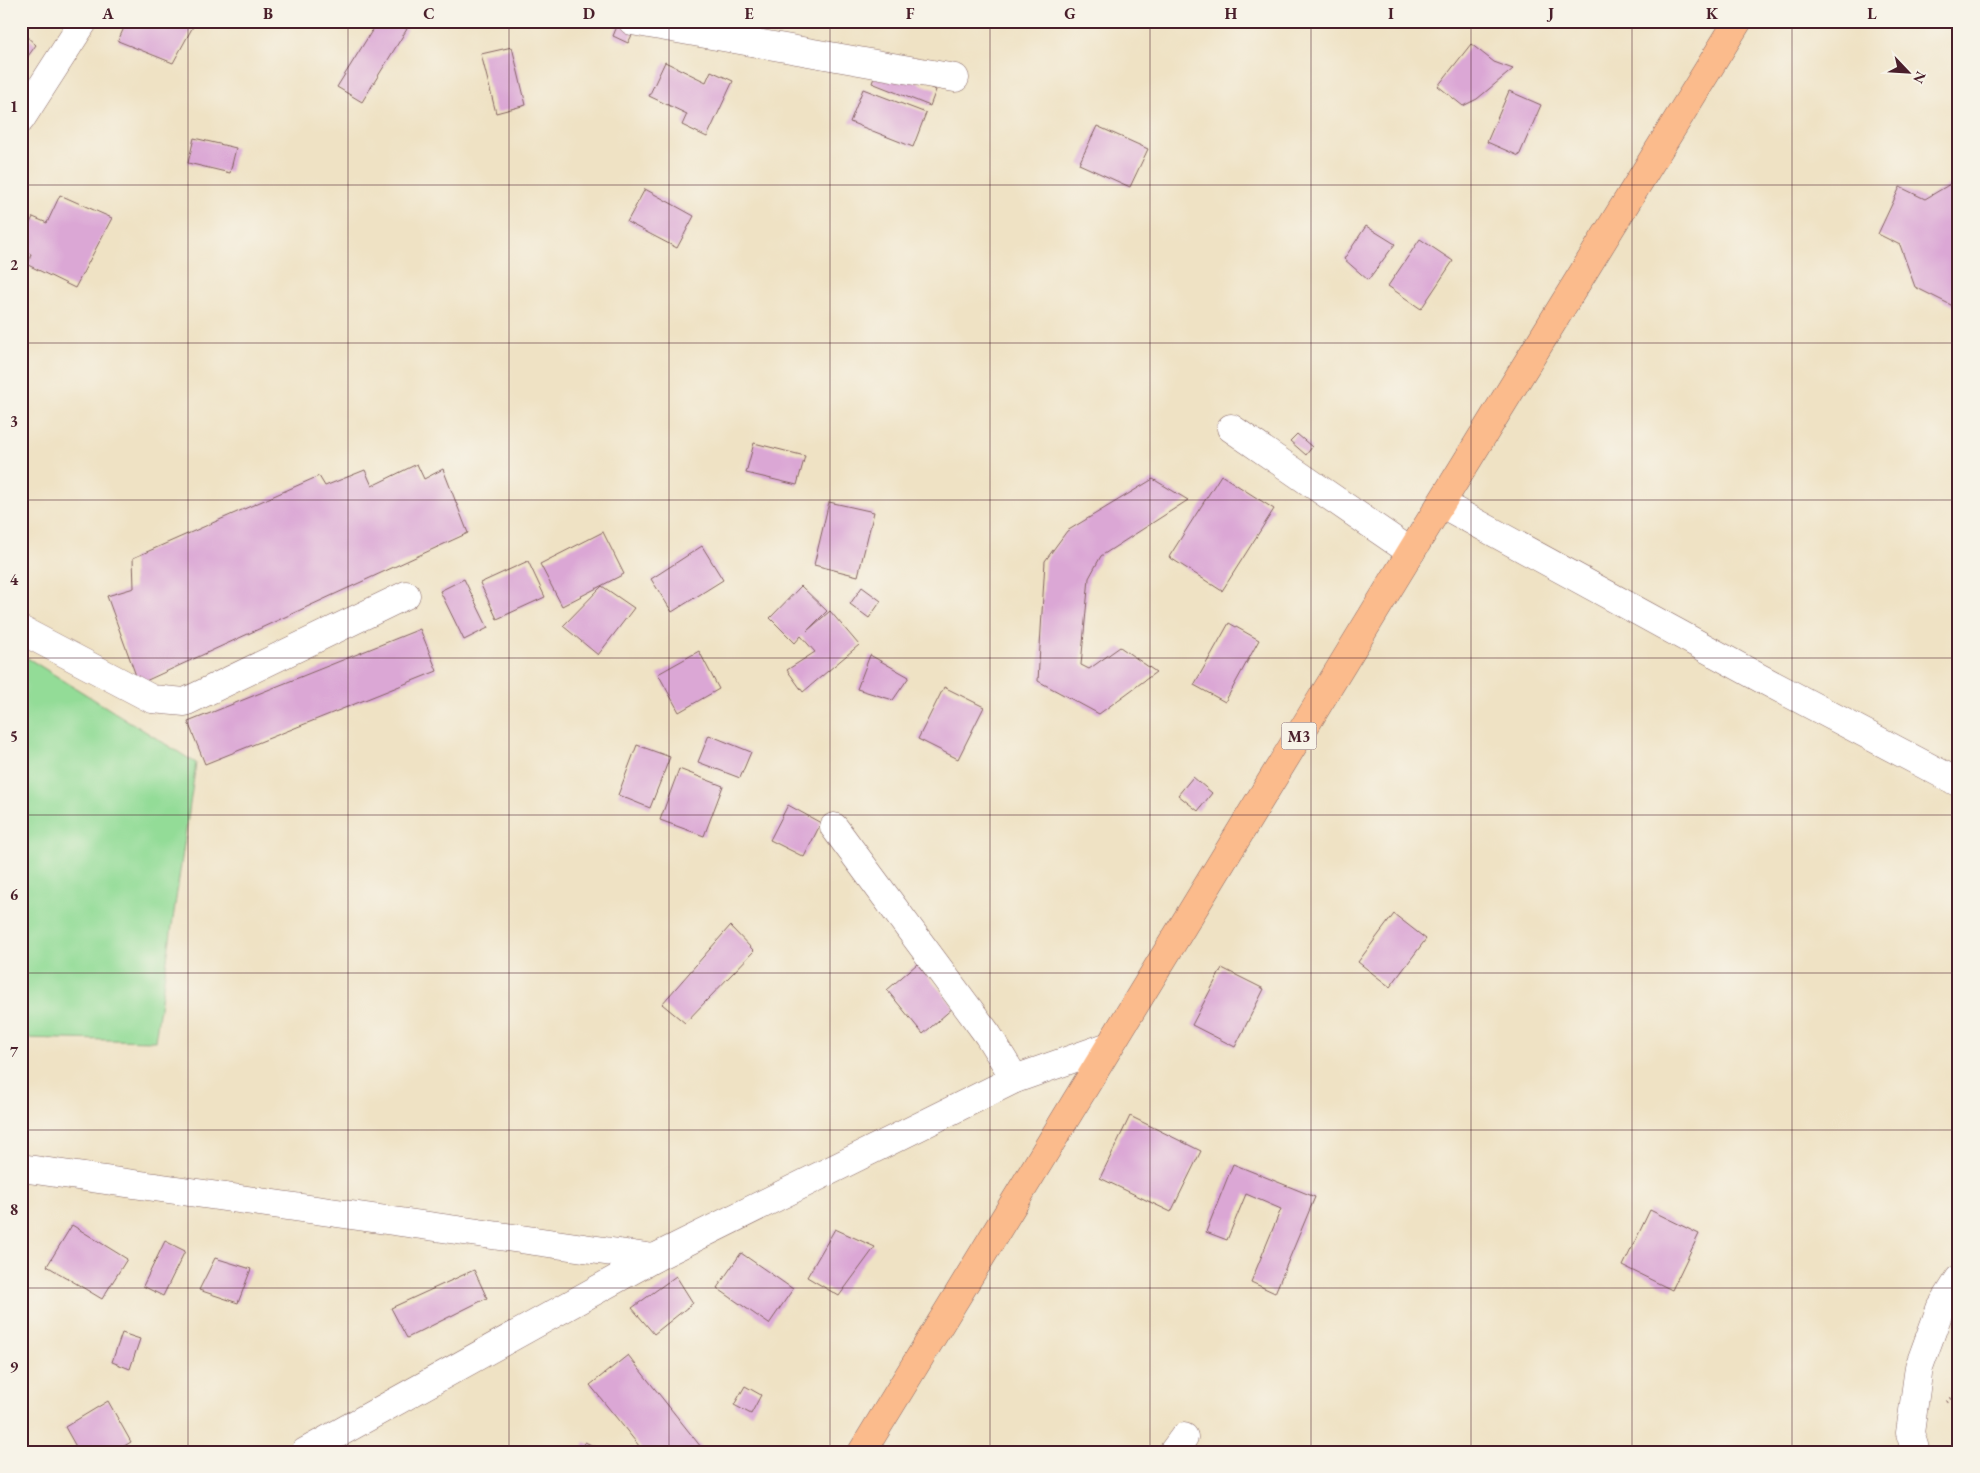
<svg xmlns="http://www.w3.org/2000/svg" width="1980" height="1473" font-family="'EB Garamond',serif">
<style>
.green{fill:#93dc97;stroke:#6e7e61}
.building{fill:#dba7d5}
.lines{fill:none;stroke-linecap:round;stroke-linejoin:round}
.street-casing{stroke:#846361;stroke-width:29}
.highway-casing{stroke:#846361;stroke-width:29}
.path{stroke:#846361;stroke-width:3;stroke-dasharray:1 4;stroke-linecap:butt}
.street{stroke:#fff;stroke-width:28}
.highway{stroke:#fbbb8c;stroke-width:28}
.grid{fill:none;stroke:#4a1f2b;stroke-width:1;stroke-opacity:0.55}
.labels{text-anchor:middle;stroke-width:4.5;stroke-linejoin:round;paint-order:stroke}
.shield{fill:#f7f3e8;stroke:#7e5f64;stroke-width:1}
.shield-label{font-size:16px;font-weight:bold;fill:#4a1f2b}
.neatline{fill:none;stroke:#4a1f2b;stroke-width:2}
.grid-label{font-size:16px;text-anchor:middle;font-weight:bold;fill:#4a1f2b}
</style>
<rect width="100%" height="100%" fill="#f7f3e8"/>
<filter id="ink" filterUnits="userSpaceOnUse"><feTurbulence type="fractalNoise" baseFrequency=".02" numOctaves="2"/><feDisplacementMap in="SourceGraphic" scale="10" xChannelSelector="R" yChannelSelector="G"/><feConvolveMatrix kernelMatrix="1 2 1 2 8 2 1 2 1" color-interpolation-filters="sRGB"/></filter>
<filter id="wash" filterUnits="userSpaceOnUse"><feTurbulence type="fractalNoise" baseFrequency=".0096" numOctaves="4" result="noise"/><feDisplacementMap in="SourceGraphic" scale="20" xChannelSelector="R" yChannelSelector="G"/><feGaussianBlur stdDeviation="1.12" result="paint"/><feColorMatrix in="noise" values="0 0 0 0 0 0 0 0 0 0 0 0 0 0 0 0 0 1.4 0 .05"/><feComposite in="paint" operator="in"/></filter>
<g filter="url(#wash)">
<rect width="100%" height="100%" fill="#efe2c4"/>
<path class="green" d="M21,654l175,109 -41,278 -134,-3z"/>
<g id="blocks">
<g class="building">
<path d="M21,21h9l-5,14 11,10 -15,21z"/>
<path d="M127,21h69l-23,42 -55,-22z"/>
<path d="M378,21h17l12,8 -45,73 -25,-15z"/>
<path d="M618,24l16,7 -6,12 -15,-7z"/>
<path d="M1471,44l23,18 19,7 -36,30 -14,7 -25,-20z"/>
<path d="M512,47l14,58 -30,8 -15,-59z"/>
<path d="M665,62l41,20 5,-11 22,10 -26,56 -25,-12 5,-11 -38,-18z"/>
<path d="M878,67l58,23 -6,16 -58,-23z"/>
<path d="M863,89l63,24 -13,34 -63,-25z"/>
<path d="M1509,91l32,14 -22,51 -32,-14z"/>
<path d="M1097,126l51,23 -18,38 -51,-23z"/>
<path d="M194,138l42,10 -6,25 -42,-10z"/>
<path d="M1957,180l2,1v128l-44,-22 -15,-42 -22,-11 22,-47 25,12z"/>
<path d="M645,189l49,27 -17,32 -50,-26z"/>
<path d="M60,195l52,23 -37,70 -47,-23 3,-11 -10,-5v-8l12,-24 14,6z"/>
<path d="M1366,226l29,18 -27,36 -24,-21z"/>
<path d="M1420,239l33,22 -32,48 -33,-23z"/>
<path d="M1297,434l15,13 -6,8 -16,-14z"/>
<path d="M754,443l51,13 -8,29 -51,-12z"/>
<path d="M417,464l7,15 19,-10 25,64 -329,151 -32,-88 27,-8 -1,-30 186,-82 6,10 40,-16 7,16z"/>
<path d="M1221,475l53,34 -52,82 -53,-34z"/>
<path d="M1153,479l35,21 -87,56 -12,22 -8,87 8,4 31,-22 36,25 -57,42 -61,-33 7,-120 22,-30z"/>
<path d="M829,502l45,10 -16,64 -44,-11z"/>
<path d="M603,532l21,42 -62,32 -22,-42z"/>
<path d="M702,546l21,34 -51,32 -21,-33z"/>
<path d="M528,561l17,36 -48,22 -17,-36z"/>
<path d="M464,579l24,49 -24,12 -24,-49z"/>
<path d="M602,586l32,22 -36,47 -35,-29z"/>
<path d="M801,586l26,25 -20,20 23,-20 29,34 -56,47 -16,-22 28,-18 -14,-16 -6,7 -25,-25z"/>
<path d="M862,587l19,14 -12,17 -19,-14z"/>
<path d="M1229,623l30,17 -34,62 -31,-17z"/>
<path d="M420,629l17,42 -232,93 -17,-42z"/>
<path d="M699,651l20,38 -40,23 -21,-38z"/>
<path d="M870,655l39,22 -16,23 -36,-11z"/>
<path d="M944,687l40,20 -26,52 -40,-20z"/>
<path d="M709,735l42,17 -11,26 -42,-16z"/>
<path d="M637,745l33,12 -20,51 -32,-13z"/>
<path d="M679,769l44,17 -19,50 -44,-16z"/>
<path d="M1193,777l19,16 -14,18 -20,-16z"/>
<path d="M788,805l33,18 -17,34 -34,-17z"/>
<path d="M1394,914l32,25 -36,48 -32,-25z"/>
<path d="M730,926l24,25 -69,72 -23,-19z"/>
<path d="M917,964l37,43 -31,27 -36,-44z"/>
<path d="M1222,968l42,21 -29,58 -43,-22z"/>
<path d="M1130,1116l71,35 -30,61 -71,-34z"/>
<path d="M1233,1164l82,33 -40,96 -24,-11 30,-73 -35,-15 -19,46 -21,-8z"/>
<path d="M1650,1210l49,24 -27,56 -49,-24z"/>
<path d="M72,1225l55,34 -25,40 -55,-33z"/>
<path d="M835,1229l40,18 -36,49 -32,-19z"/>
<path d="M165,1241l20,10 -22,45 -20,-10z"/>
<path d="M741,1253l52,36 -24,35 -52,-36z"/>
<path d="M215,1258l36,11 -13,34 -39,-13z"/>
<path d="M474,1270l13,28 -80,40 -16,-30z"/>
<path d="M676,1276l17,27 -39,31 -22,-26z"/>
<path d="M122,1333l18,6 -10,30 -18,-7z"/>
<path d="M628,1355l77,97h-61l-54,-67z"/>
<path d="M745,1386l16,9 -10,19 -17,-9z"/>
<path d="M108,1401l23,41 -17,10h-35l-14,-25z"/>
<path d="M585,1442l21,10h-25z"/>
</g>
</g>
</g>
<g filter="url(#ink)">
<use href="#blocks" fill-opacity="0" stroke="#846361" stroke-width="1"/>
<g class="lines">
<defs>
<g id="street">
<path d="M632,21l323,57"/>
<path d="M21,119l63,-98"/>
<path d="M1231,428l180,124"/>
<path d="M1442,504l318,174 199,105"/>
<path d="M21,630l131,69 33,3 221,-107"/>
<path d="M834,827l154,208 27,44"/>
<path d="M21,1168l633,90"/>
<path d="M305,1452l349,-194 361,-179 94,-33"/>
<path d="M1173,1452l11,-15"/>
<path d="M1916,1452l-6,-19 9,-66 21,-58 19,-30"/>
</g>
<path id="highway" d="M862,1452l549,-900 327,-531"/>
</defs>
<use href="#street" class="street-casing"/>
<use href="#highway" class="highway-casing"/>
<path class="path" d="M1946,1402l13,-11"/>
<use href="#street" class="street"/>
<use href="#highway" class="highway"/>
</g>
</g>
<path class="grid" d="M188,21v1431M348,21v1431M509,21v1431M669,21v1431M830,21v1431M990,21v1431M1150,21v1431M1311,21v1431M1471,21v1431M1632,21v1431M1792,21v1431M21,185h1938M21,343h1938M21,500h1938M21,658h1938M21,815h1938M21,973h1938M21,1130h1938M21,1288h1938"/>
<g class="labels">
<rect class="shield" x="1281.5" y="722.5" width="35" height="27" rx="4"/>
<g class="shield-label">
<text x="1299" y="742">M3</text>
</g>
</g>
<rect width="1980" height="1473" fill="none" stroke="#f7f3e8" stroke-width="55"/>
<g transform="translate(1908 72) rotate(115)" stroke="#f7f3e8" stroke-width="4" paint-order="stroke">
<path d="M0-4L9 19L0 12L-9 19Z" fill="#4a1f2b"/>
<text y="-8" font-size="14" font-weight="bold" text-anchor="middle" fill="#4a1f2b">N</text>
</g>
<rect x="28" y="28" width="1924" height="1418" class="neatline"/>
<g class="grid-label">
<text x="108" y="19">A</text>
<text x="268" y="19">B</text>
<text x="429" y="19">C</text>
<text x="589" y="19">D</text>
<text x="749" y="19">E</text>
<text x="910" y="19">F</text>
<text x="1070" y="19">G</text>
<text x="1231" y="19">H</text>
<text x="1391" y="19">I</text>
<text x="1551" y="19">J</text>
<text x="1712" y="19">K</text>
<text x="1872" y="19">L</text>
<text x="14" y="112">1</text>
<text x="14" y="270">2</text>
<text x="14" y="427">3</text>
<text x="14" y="585">4</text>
<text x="14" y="742">5</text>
<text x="14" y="900">6</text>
<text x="14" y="1057">7</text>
<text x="14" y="1215">8</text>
<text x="14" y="1372">9</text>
</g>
</svg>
